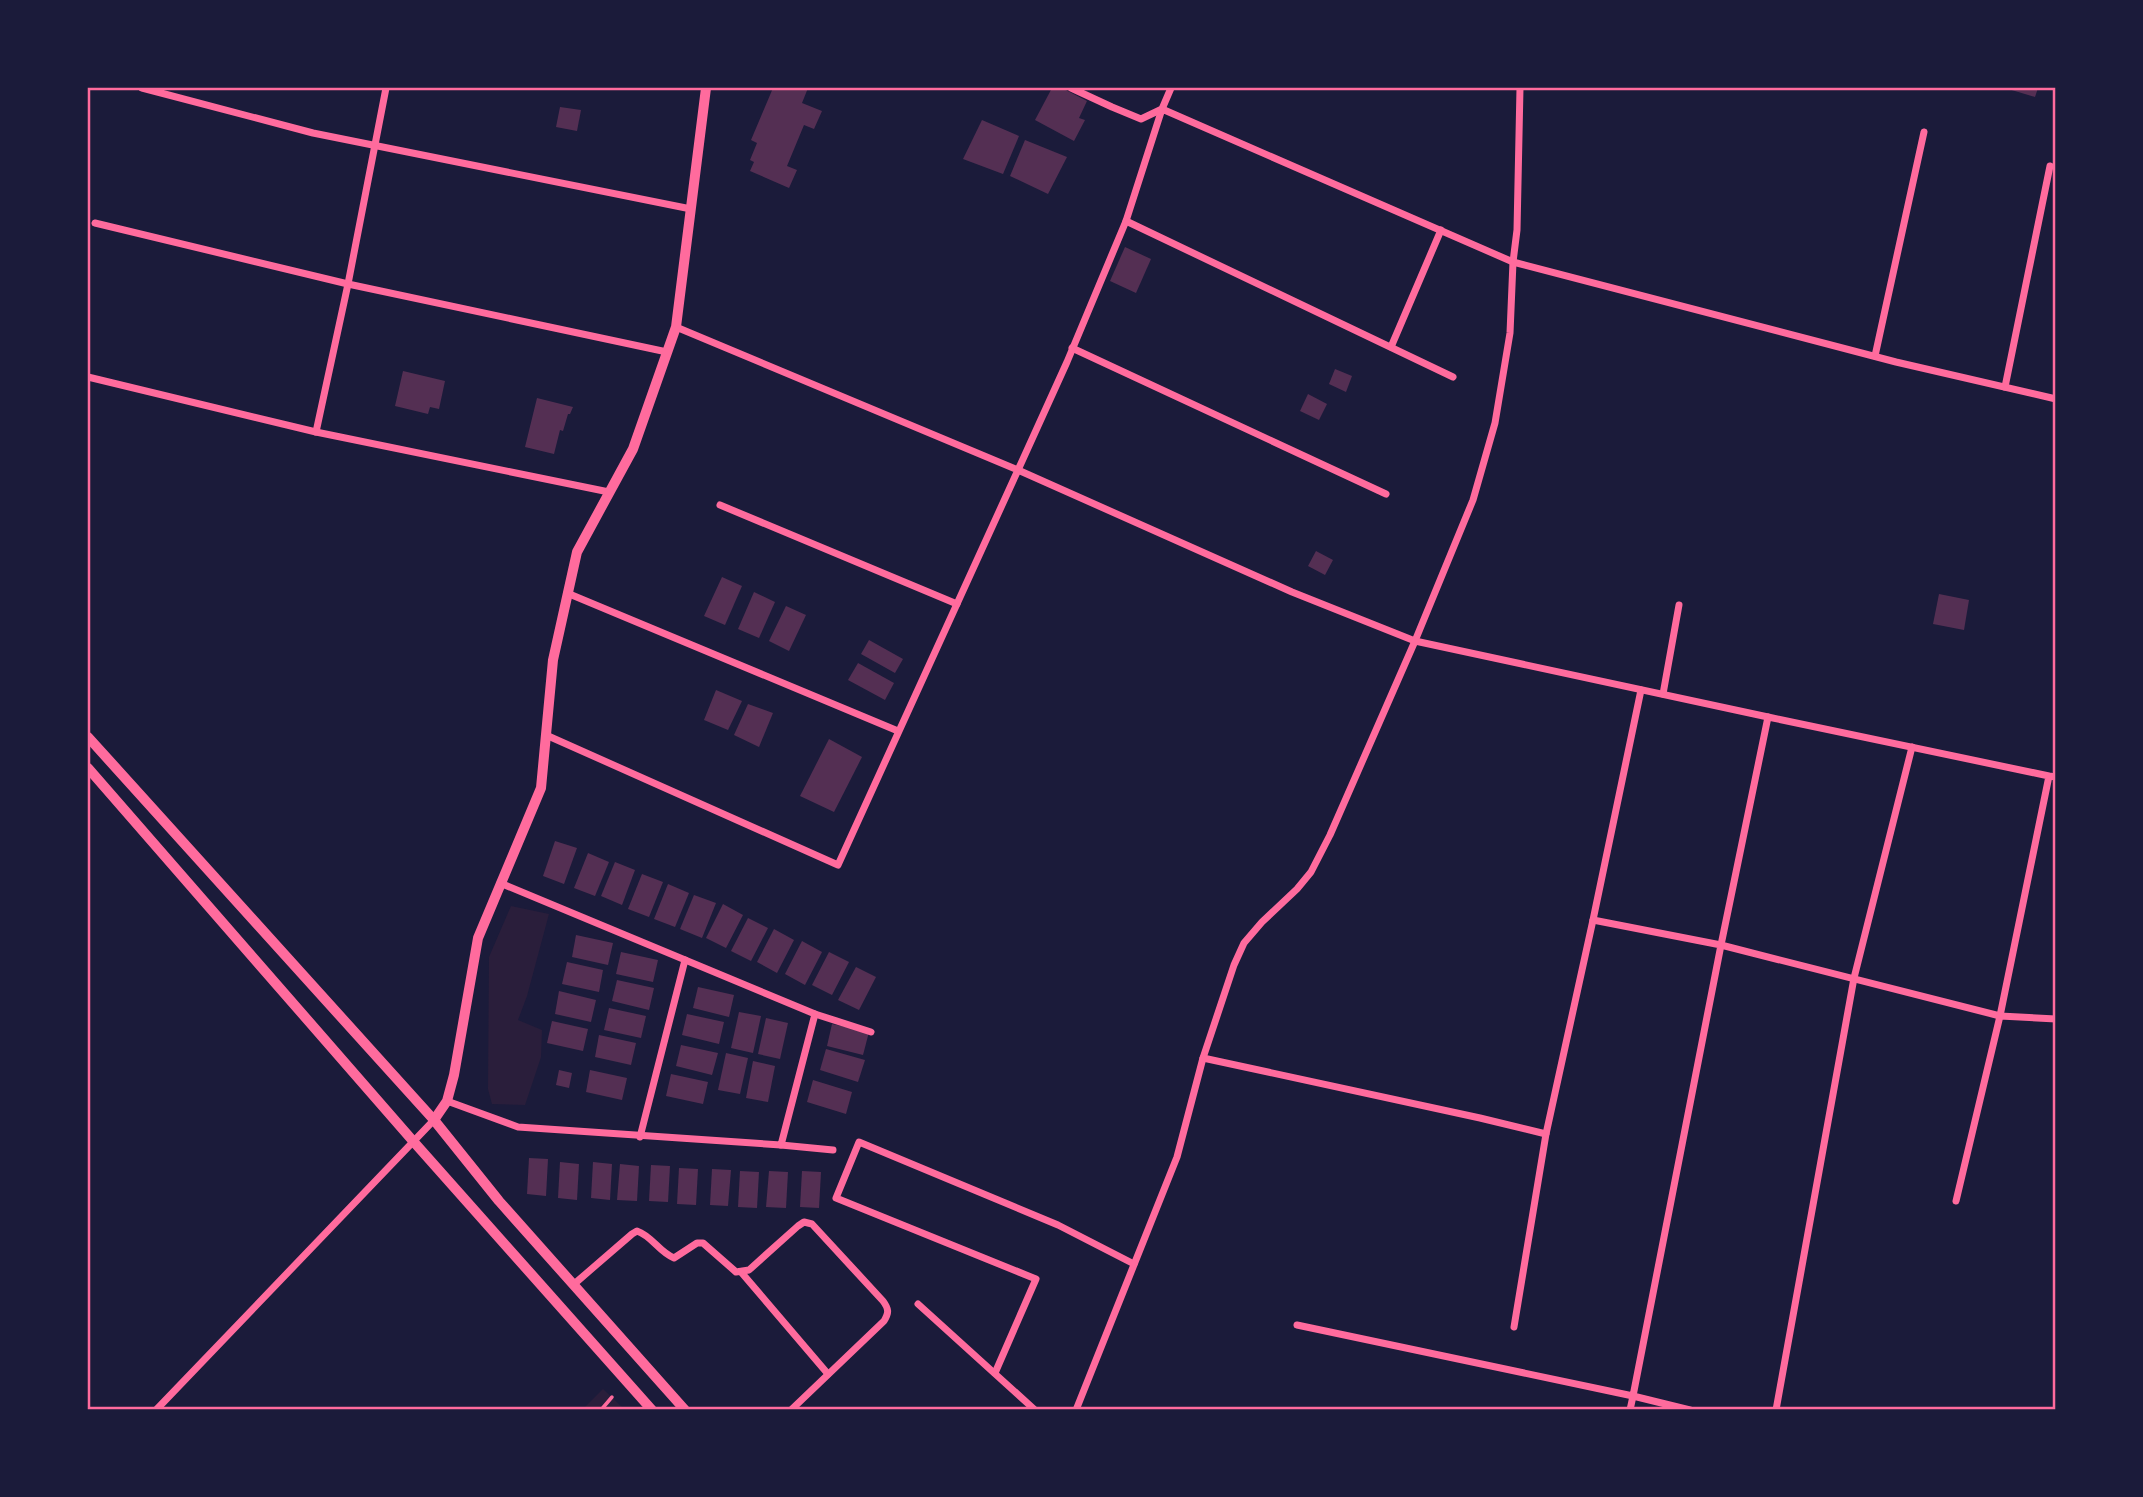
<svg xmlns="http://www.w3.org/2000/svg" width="2143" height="1497" font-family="Rubik,sans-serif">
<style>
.green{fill:#2a1e3b}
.building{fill:#542f53}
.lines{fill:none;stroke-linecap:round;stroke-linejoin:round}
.path{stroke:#ff6b9d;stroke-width:3.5}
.minor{stroke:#ff6b9d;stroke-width:7}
.tertiary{stroke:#ff6b9d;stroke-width:10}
.neatline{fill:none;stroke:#ff6b9d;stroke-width:2.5}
</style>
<rect width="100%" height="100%" fill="#1b1b3a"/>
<g class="green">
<path d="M511,906l38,8 -22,82 -9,24 24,10 -1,27 -16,48 -33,-1 -4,-15 1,-132z"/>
<path d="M603,1389l21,20 -42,1z"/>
</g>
<g class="building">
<path d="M773,88h35l-6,15 20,8 -8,18 -10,-4 -17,41 10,4 -8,18 -39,-17 4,-9 -4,-2 7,-17 -6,-3z"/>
<path d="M1052,88h10l25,13 -8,17 6,2 -11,21 -39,-21z"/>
<path d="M2005,88h33l-3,9z"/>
<path d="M560,107l21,3 -4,21 -21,-4z"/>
<path d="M982,120l37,16 -16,38 -40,-15z"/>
<path d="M1025,140l42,17 -19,37 -38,-18z"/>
<path d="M1125,247l26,12 -15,34 -26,-12z"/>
<path d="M1335,369l17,7 -6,16 -17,-8z"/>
<path d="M403,371l42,10 -6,28 -9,-2 -2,7 -33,-8z"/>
<path d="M1308,394l19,10 -8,16 -19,-9z"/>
<path d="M537,398l36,9 -3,7h-2l-5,17 -3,-1 -6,24 -29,-7z"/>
<path d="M1316,551l17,9 -8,15 -17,-9z"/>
<path d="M722,577l20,9 -17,39 -21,-9z"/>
<path d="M754,592l21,10 -16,36 -21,-9z"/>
<path d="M1939,594l30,6 -5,30 -31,-6z"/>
<path d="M786,606l20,9 -17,36 -20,-10z"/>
<path d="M869,640l34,19 -8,14 -34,-19z"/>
<path d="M858,663l36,20 -9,17 -37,-20z"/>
<path d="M716,690l26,11 -14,29 -24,-10z"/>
<path d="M748,704l25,9 -14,34 -25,-12z"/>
<path d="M829,739l33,18 -28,55 -34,-16z"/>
<path d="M555,841l22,7 -13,36 -21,-8z"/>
<path d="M588,853l21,9 -14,34 -21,-8z"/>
<path d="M615,862l20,8 -13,35 -21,-9z"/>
<path d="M642,874l21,8 -14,35 -21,-8z"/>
<path d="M668,884l21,9 -14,34 -21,-8z"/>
<path d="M694,895l22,8 -14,35 -22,-9z"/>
<path d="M723,904l20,11 -17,33 -20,-10z"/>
<path d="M748,918l20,10 -17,33 -20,-10z"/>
<path d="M774,929l20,11 -17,33 -20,-11z"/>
<path d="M576,935l37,8 -5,22 -36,-8z"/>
<path d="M802,941l20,11 -17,33 -20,-11z"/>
<path d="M621,952l37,8 -5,22 -37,-8z"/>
<path d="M829,952l20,10 -17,33 -20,-10z"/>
<path d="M567,962l36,8 -4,22 -37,-8z"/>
<path d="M856,967l20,10 -17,33 -21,-10z"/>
<path d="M617,980l37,8 -5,22 -37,-9z"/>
<path d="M698,987l36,8 -5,22 -36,-9z"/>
<path d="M559,991l37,9 -5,22 -36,-8z"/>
<path d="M609,1008l37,8 -5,22 -37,-8z"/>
<path d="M739,1012l22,4 -8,37 -22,-5z"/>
<path d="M687,1014l37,8 -5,22 -37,-9z"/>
<path d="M766,1018l22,5 -8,36 -22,-5z"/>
<path d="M552,1021l36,8 -5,22 -36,-8z"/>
<path d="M832,1024l37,8 -6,23 -36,-9z"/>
<path d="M599,1035l37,8 -5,22 -36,-8z"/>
<path d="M681,1045l37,8 -6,22 -36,-9z"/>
<path d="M826,1049l39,11 -7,22 -38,-12z"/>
<path d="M726,1053l22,5 -8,36 -22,-4z"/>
<path d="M753,1061l22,5 -7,36 -22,-4z"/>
<path d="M559,1070l13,3 -3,15 -13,-3z"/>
<path d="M590,1070l37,8 -5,22 -36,-8z"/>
<path d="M671,1074l37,8 -5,22 -37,-8z"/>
<path d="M813,1080l39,12 -6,22 -39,-12z"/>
<path d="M529,1158l19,1 -2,37 -19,-2z"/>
<path d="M560,1162l19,2 -2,36 -19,-2z"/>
<path d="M593,1162l19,2 -2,36 -19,-2z"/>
<path d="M620,1164l19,2 -2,35 -20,-1z"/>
<path d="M651,1165l19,1 -2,36 -19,-1z"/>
<path d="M679,1168l19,1 -2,36 -19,-1z"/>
<path d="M712,1169l19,1 -3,36 -18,-1z"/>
<path d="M740,1171l19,1 -2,36 -19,-1z"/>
<path d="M769,1171l19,1 -2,36 -20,-1z"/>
<path d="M802,1171l19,1 -2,36 -19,-1z"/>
</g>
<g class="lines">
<path class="path" d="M601,1410l11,-13"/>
<g class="minor">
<path d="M142,88l171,45 378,76"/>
<path d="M1071,88l41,19 29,12 21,-10 9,-21"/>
<path d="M1126,221l327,156"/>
<path d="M95,223l253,61 319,68"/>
<path d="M1391,347l50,-117"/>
<path d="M1072,348l314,146"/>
<path d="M1875,356l49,-224"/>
<path d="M88,377l228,55 32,-148 38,-196"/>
<path d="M2005,387l45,-221"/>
<path d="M316,432l293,60"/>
<path d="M720,505l237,99"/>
<path d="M567,593l331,138"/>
<path d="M1663,694l16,-89"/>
<path d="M1768,717l-353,-76 -123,-49 -274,-122 49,-108 59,-141 36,-112 351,153 383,100 160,37"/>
<path d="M546,735l292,130 180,-395 -342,-143"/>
<path d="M2049,776l-281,-59 -47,228 279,71 49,-240 7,1"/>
<path d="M815,1014l56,18"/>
<path d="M1203,1058l277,60 66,16"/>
<path d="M447,1101l71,26 263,18 34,-131 -315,-131"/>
<path d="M640,1137l45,-177"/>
<path d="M781,1145l52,5"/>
<path d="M1956,1201l44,-185 56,3"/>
<path d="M741,1272l87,102"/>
<path d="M573,1285l59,-51 5,-3c15,5 22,21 37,27l23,-15h6l33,29 13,-2 49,-44 6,-4 8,2 71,77c6,8 6,12 1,20l-93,89"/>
<path d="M918,1304l117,106"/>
<path d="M1297,1325l336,71 88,-451 -128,-25 48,-230"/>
<path d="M1514,1327l32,-193 47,-214"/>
<path d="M995,1373l41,-94 -200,-81 23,-56 199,83 76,39"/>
<path d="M156,1410l278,-290"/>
<path d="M1076,1410l101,-253 26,-99 31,-93 10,-22 18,-21 35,-33 14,-17 19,-37 85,-194 58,-141 22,-77 15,-90 3,-71 4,-32 3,-142"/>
<path d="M1630,1410l3,-14 57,14"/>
<path d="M1776,1410l78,-432 58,-231"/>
</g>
<g class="tertiary">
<path d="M88,737l346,383 65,81 186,209"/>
<path d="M88,768l325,373 239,269"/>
<path d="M434,1120l13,-19 7,-26 24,-137 63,-150 12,-128 24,-108 56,-103 43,-122 30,-239"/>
</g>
</g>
<rect width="2143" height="1497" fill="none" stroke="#1b1b3a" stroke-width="178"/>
<rect x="89" y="89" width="1965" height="1319" class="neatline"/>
</svg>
